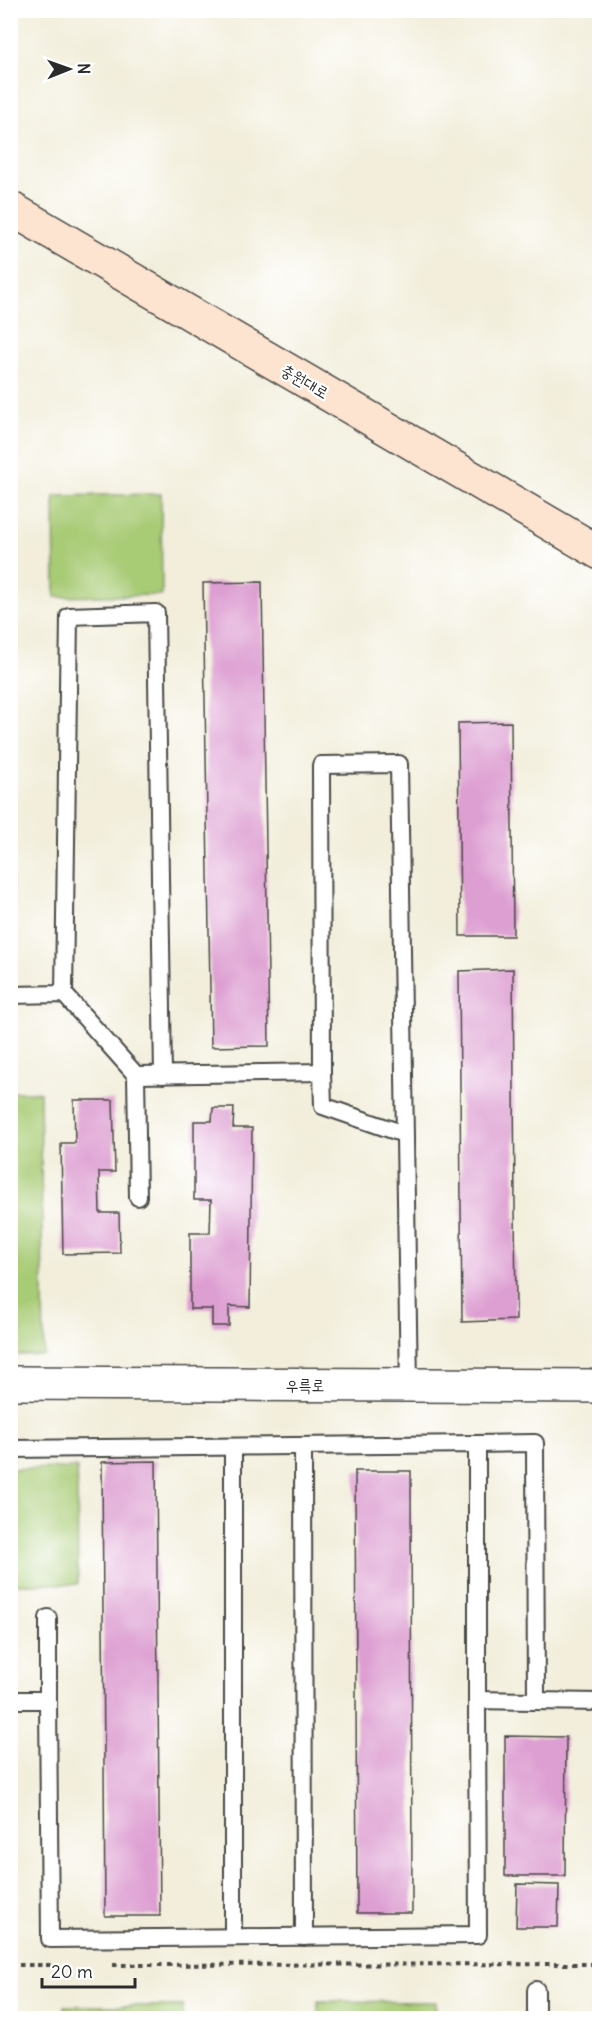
<svg xmlns="http://www.w3.org/2000/svg" width="610" height="2029" font-family="Delius,'Poor Story',sans-serif">
<style>
.green{fill:#a8cb74;stroke:#6a7b50;stroke-width:1.5}
.building{fill:#dd9ed1}
.lines{fill:none;stroke-linecap:round;stroke-linejoin:round}
.lane-casing{stroke:#494845;stroke-width:20}
.street-casing{stroke:#494845;stroke-width:36}
.secondary-casing{stroke:#494845;stroke-width:36}
.path{stroke:#494845;stroke-width:4;stroke-dasharray:4.5 4.5;stroke-linecap:butt}
.lane{stroke:#fff;stroke-width:16}
.street{stroke:#fff;stroke-width:33}
.secondary{stroke:#fde4d0;stroke-width:33}
.labels{text-anchor:middle;stroke-width:4.5;stroke-linejoin:round;paint-order:stroke}
.street-label{font-size:16px;fill:#2b2b2b;stroke:#fff}
</style>
<rect width="100%" height="100%" fill="#fff"/>
<filter id="ink" filterUnits="userSpaceOnUse"><feTurbulence type="fractalNoise" baseFrequency=".0167" numOctaves="2"/><feDisplacementMap in="SourceGraphic" scale="12" xChannelSelector="R" yChannelSelector="G"/><feConvolveMatrix kernelMatrix="1 2 1 2 8 2 1 2 1" color-interpolation-filters="sRGB"/></filter>
<filter id="wash" filterUnits="userSpaceOnUse"><feTurbulence type="fractalNoise" baseFrequency=".008" numOctaves="4" result="noise"/><feDisplacementMap in="SourceGraphic" scale="24" xChannelSelector="R" yChannelSelector="G"/><feGaussianBlur stdDeviation="1.35" result="paint"/><feColorMatrix in="noise" values="0 0 0 0 0 0 0 0 0 0 0 0 0 0 0 0 0 1.4 0 .05"/><feComposite in="paint" operator="in"/></filter>
<g filter="url(#wash)">
<rect width="100%" height="100%" fill="#f2eedb"/>
<g class="green">
<path d="M161,494l1,101 -107,2 -1,-101z"/>
<path d="M11,1092h29l4,263h-33z"/>
<path d="M77,1468l1,116h-67v-115z"/>
<path d="M318,2001l118,1v16h-118z"/>
<rect x="64" y="2006" width="119" height="12"/>
</g>
<g id="blocks">
<g class="building">
<path d="M262,582l7,464 -58,1 -8,-464z"/>
<path d="M511,722l2,214h-53l-2,-213z"/>
<path d="M10,880h3l1,106 -4,1z"/>
<path d="M513,969l3,351 -54,2 -3,-351z"/>
<path d="M74,1100h39l2,72h-16l1,41h19l1,40 -57,1 -2,-111h14z"/>
<path d="M213,1108h21l-1,20h19l-2,179 -21,-1v20h-17v-17h-22v-76h20l1,-33h-17v-79h18z"/>
<path d="M156,1461l4,455h-55l-3,-454z"/>
<path d="M355,1471h56l1,442h-55z"/>
<path d="M505,1736l61,1 -1,139h-60z"/>
<path d="M517,1884l42,1 -1,42h-42z"/>
<path d="M259,2015v3h-56v-2z"/>
</g>
</g>
</g>
<g filter="url(#ink)">
<use href="#blocks" fill-opacity="0" stroke="#494845" stroke-width="1.5"/>
<g class="lines">
<defs>
<g id="lane">
<path d="M64,994l5,-378 87,-3 7,462"/>
<path d="M10,995l54,-1 72,81 186,-3 -1,-307 78,-1 10,622"/>
<path d="M322,1072l1,34 81,28"/>
<path d="M136,1075l2,122"/>
<path d="M477,1444l58,-1 1,258"/>
<path d="M303,1446l1,491"/>
<path d="M10,1449l467,-5v256"/>
<path d="M48,1618v82"/>
<path d="M10,1700h38l2,239 428,-4 -1,-235 123,2"/>
<path d="M233,1937v-490"/>
<path d="M536,1990v28"/>
</g>
<path id="street" d="M10,1383l590,3"/>
<path id="secondary" d="M10,208l590,345"/>
</defs>
<use href="#lane" class="lane-casing"/>
<use href="#street" class="street-casing"/>
<use href="#secondary" class="secondary-casing"/>
<g class="path">
<path d="M10,1965h42"/>
<path d="M113,1965l487,-1"/>
</g>
<use href="#lane" class="lane"/>
<use href="#street" class="street"/>
<use href="#secondary" class="secondary"/>
</g>
</g>
<g class="labels">
<g class="street-label">
<text transform="translate(305 381) rotate(30)" y="6">충원대로</text>
<text x="305" y="1391">우륵로</text>
</g>
</g>
<rect width="610" height="2029" fill="none" stroke="#fff" stroke-width="36"/>
<g transform="translate(69 69) rotate(89)" stroke="#ffffff" stroke-width="4.5" paint-order="stroke">
<path d="M0-4.5L10 22L0 15L-10 22Z" fill="#2b2b2b"/>
<text y="-9" font-size="16" font-weight="bold" text-anchor="middle" fill="#2b2b2b">N</text>
</g>
<path d="M42 1978v9h93v-9" fill="none" stroke="#2b2b2b" stroke-width="3"/>
<text x="51" y="1978" font-size="18" fill="#2b2b2b" stroke="#ffffff" stroke-width="4.5" paint-order="stroke">20 m</text>
</svg>
